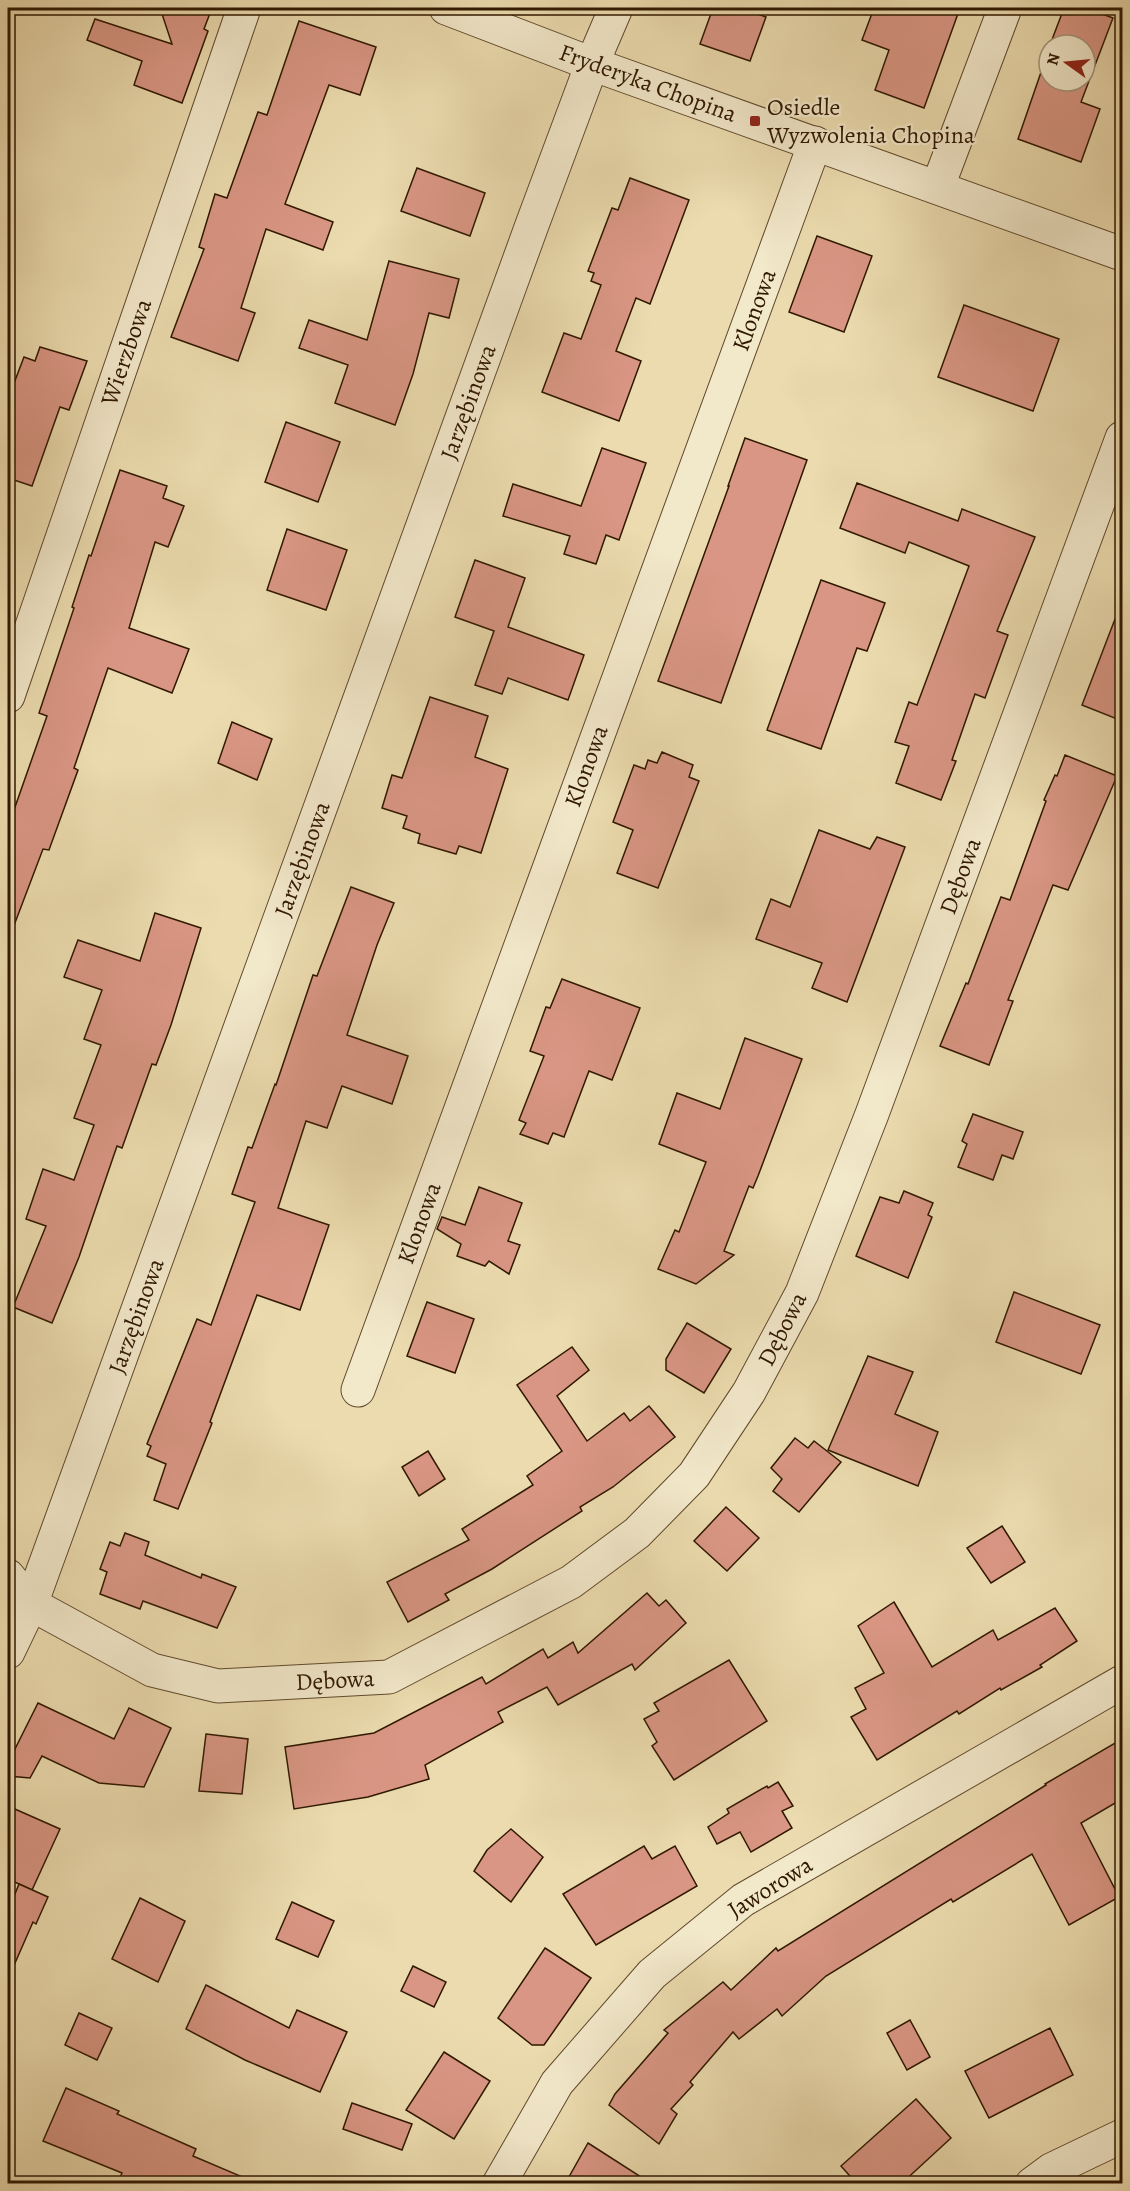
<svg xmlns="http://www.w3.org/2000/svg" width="1130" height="2191" font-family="Alegreya,serif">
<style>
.building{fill:#d99684;stroke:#301800;stroke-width:1.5}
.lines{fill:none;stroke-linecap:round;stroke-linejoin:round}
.minor-casing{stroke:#5f492c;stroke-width:35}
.minor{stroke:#f2e8ca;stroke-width:33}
.poi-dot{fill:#8f2418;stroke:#f2e8ca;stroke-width:2}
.labels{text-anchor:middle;stroke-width:4.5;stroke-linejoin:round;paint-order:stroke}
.street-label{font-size:24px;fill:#301800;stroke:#f2e8ca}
.poi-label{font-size:24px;fill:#301800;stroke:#f2e8ca;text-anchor:start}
</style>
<rect width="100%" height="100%" fill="#ebdbae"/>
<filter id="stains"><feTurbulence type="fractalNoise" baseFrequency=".00333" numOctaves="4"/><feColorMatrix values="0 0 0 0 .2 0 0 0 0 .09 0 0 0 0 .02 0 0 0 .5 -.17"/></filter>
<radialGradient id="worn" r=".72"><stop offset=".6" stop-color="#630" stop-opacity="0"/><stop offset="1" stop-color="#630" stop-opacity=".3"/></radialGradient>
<g class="building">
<path d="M160,8h52l-8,21 4,2 -26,72 -48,-18 8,-24 -55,-21 8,-21 77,25z"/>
<path d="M713,8h27l26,9 -16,44 -50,-17z"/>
<path d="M874,8h86l-36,100 -49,-18 14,-40 -27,-10z"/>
<path d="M1064,8h22l27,10 -32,84 19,7 -19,53 -63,-23 31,-90v32h36v-36h-35z"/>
<path d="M299,21l77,26 -16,48 -31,-10 -44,119 48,18 -10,28 -57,-21 -25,79 14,5 -17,48 -67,-24 33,-88 -5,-2 16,-53 12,4 31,-86 9,3z"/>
<path d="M417,168l68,25 -15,43 -69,-25z"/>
<path d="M630,178l59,22 -39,104 -14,-6 -20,53 25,10 -22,60 -77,-29 22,-59 17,6 20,-54 -10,-4 3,-8 -6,-2 24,-63 6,2z"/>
<path d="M817,236l55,20 -28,76 -55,-20z"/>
<path d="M389,261l70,18 -10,39 -20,-5 -16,61 -18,51 -60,-22 13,-38 -49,-17 10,-28 58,20z"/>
<path d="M964,305l95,34 -26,72 -95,-34z"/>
<path d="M40,347l47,14 -18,49 -9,-3 -28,79 -24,-8v-79l16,-42 11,4z"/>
<path d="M286,422l54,20 -22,60 -53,-20z"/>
<path d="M745,438l62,22 -86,243 -63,-22 71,-195h-1z"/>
<path d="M602,448l44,15 -27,77 -13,-5 -10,29 -32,-10 6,-18 -67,-20 10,-32 68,22z"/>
<path d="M120,470l47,16 -4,12 21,8 -16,41 -13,-5 -26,86 60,21 -17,44 -64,-25 -34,100 4,2 -29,80 -6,-1 -33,87 -2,-1v-108l39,-111 -8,-3 35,-105 -2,-1 17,-52 2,1z"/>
<path d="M857,483l101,38 4,-12 73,28 -38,94 11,4 -23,63 -10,-4 -23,66 4,1 -15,39 -45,-17 13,-37 -14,-4 14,-40 8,3 52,-139 -60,-24 -4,11 -65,-25z"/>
<path d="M287,529l60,21 -21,60 -59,-20z"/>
<path d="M475,560l50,18 -17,49 76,28 -16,45 -60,-22 -6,16 -27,-9 19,-54 -39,-14z"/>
<path d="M821,580l64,23 -18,48 -10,-3 -36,101 -54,-19z"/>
<path d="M1120,606l2,1v114l-40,-16z"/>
<path d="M430,697l58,19 -13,41 33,12 -27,84 -22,-7 -3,8 -38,-11 2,-9 -17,-6 4,-12 -25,-8 10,-33 10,3z"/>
<path d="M232,722l40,17 -15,41 -39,-17z"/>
<path d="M662,752l31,13 -4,12 10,4 -41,107 -41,-15 16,-43 -20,-8 21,-57 11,4 3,-9 9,3z"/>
<path d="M1065,755l52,21 -49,114 -15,-5 -45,115 5,1 -24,64 -49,-19 26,-63 2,1 33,-87 9,3 36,-99 -2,-1 11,-25 2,1z"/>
<path d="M819,830l51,19 7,-12 28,10 -58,155 -35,-14 10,-25 -66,-24 15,-40 19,8z"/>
<path d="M351,887l43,16 -17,42 -30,90 61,21 -16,48 -50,-18 -15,42 -21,-7 -28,87 51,17 -29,85 -43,-15 -47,127 2,1 -34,86 -24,-9 12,-36 -19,-8 4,-10 -4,-2 50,-125 14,6 44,-123 -23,-8 16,-47 4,1 23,-64 1,1 37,-110 4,1z"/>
<path d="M155,913l46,15 -30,97 -15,40 -4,-1 -30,84 -5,-2 -38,111 -27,66 -39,-16 33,-81 -20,-7 17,-50 31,11 20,-55 -20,-7 27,-73 -17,-6 18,-49 -38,-13 14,-37 62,21z"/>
<path d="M562,979l78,29 -28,72 -23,-9 -25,66 -11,-4 -5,11 -28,-10 6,-11 -7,-3 25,-64 -14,-5 16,-44 4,1z"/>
<path d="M745,1038l57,21 -44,117 -5,12 -4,-2 -25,65 10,4 -38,29 -38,-15 17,-39 4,2 27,-70 -47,-18 18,-51 43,16z"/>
<path d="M973,1114l50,18 -10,27 -11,-4 -9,25 -35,-13 9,-23 -5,-3z"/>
<path d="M479,1187l43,16 -14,38 12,4 -11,29 -20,-13 -4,5 -28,-10 4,-12 -24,-15 5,-12 23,8z"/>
<path d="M904,1191l29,12 -5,12 4,2 -24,61 -52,-22 24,-59 19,6z"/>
<path d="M1014,1292l86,33 -19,49 -85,-32z"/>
<path d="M427,1302l47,17 -19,54 -48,-17z"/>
<path d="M687,1323l44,26 -27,44 -38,-23v-11z"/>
<path d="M572,1347l17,23 -32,26 30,45 37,-28 6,8 19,-15 26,31 -62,50 -33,20 2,4 -90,58 -47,25 4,6 -41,22 -21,-40 82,-42 -7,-11 71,-44 -6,-9 35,-25 -45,-66z"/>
<path d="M868,1356l45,16 -18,42 43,18 -20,54 -90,-36z"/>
<path d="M795,1438l13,10 6,-7 27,21 -42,50 -26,-21 9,-12 -11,-11z"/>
<path d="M428,1451l17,28 -26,17 -17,-29z"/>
<path d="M726,1507l33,31 -32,33 -33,-30z"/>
<path d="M1002,1526l23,36 -34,21 -24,-35z"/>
<path d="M125,1533l24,9 -4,13 56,23 1,-4 34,13 -19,41 -74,-27 -3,8 -40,-15 7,-22 -7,-3 10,-27 10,4z"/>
<path d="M647,1593l12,13 7,-6 20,23 -51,47 -3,-6 -74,41 -11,-18 -49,25 5,10 -78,43 4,14 -61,18 -74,12 -9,-62 89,-14 108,-56 4,7 57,-35 5,9 25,-16 5,11z"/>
<path d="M894,1602l38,65 61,-37 5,10 57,-32 22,33 -37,24 2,2 -41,23 -1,-2 -41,26 -2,-3 -80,49 -26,-43 15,-8 -11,-21 29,-15 -26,-47z"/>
<path d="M729,1660l38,61 -93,59 -22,-34 5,-4 -13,-23 15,-8 -5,-8z"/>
<path d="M38,1703l76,36 15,-31 42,20 -27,59 -45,-4 -57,-27 -12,22 -22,-2v-13z"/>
<path d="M206,1734l42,5 -6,55 -43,-3z"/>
<path d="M1122,1739v60l-41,24 38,74 -50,28 -37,-71 -79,48 -2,-3 -125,77 -44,40 -5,-7 -38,30 -6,-7 -43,50 3,3 -22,24 6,5 -18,30 -50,-39 6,-11 53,-61 -4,-3 59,-48 8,8 45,-42 2,3 268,-166 -1,-1z"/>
<path d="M778,1782l15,24 -11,5 10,17 -41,24 -11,-20 -23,12 -9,-17 21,-14 -2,-4 40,-23 1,2z"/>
<path d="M8,1806l52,23 -28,61 -24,-11z"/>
<path d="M511,1829l32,28 -32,45 -37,-31 13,-21z"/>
<path d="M644,1846l8,13 23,-13 22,40 -101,59 -33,-51z"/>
<path d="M19,1884l29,13 -12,27 -3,-2 -25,57v-68z"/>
<path d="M140,1898l45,23 -27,61 -46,-23z"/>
<path d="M292,1902l42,19 -16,36 -42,-18z"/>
<path d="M545,1948l46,30 -47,67h-12l-34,-27z"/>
<path d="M413,1966l33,16 -12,25 -33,-16z"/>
<path d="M206,1985l83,43 8,-18 50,22 -27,60 -75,-32 -59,-31z"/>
<path d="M79,2013l33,15 -15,32 -32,-15z"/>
<path d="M910,2020l20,37 -23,13 -20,-37z"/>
<path d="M1050,2028l23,47 -84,43 -24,-47z"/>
<path d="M444,2052l46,29 -36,58 -48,-29z"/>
<path d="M66,2088l53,23 -2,3 79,35 -3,7 66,28h-142l5,-11 -79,-32z"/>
<path d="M916,2099l35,39 -50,46h-44l-16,-18z"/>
<path d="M352,2103l60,21 -10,26 -59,-21z"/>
<path d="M588,2143l64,41h-87z"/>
</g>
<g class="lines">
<defs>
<g id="minor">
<path d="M446,8l146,56 530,190"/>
<path d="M938,186l67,-178"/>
<path d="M8,696l236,-688"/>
<path d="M358,1390l457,-1247"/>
<path d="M8,1576l23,28 121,66 66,16 171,-9 182,-95 66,-49 57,-58 55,-83 53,-99 70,-179 250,-676"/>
<path d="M8,1652l23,-48 501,-1379 60,-161 24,-56"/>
<path d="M499,2184l58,-101 95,-109 91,-74 379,-218"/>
<path d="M1032,2184l19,-14 71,-34"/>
</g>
</defs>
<use href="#minor" class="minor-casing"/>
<use href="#minor" class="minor"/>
</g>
<rect class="poi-dot" x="749" y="115" width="12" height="12" rx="3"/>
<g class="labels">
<g class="street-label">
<text transform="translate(648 83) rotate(20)" y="8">Fryderyka Chopina</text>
<text transform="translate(754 310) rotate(-70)" y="8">Klonowa</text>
<text transform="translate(126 352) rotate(-71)" y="8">Wierzbowa</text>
<text transform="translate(468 402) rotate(-70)" y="8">Jarzębinowa</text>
<text transform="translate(586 766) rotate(-70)" y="8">Klonowa</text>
<text transform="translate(302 859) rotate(-70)" y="8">Jarzębinowa</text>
<text transform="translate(960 876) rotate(-70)" y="8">Dębowa</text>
<text transform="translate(419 1223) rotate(-70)" y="8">Klonowa</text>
<text transform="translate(136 1316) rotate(-70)" y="8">Jarzębinowa</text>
<text transform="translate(782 1329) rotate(-63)" y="8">Dębowa</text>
<text transform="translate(335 1680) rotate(-3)" y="8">Dębowa</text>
<text transform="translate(770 1887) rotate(-32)" y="8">Jaworowa</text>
</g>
<g class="poi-label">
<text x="767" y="115">Osiedle<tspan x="767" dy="28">Wyzwolenia Chopina</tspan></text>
</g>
</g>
<rect width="1130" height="2191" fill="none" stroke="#ebdbae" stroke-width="30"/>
<rect x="9" y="9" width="1112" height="2173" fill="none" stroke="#301800" stroke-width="3"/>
<rect x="15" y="15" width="1100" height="2161" fill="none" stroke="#301800" stroke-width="1.5"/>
<g transform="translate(1067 63) rotate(285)"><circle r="28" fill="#f2e8ca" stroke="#a49579" stroke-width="1.5"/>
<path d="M0-4.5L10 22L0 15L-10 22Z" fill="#8f2418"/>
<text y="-9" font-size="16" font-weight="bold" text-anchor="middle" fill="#301800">N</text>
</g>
<rect width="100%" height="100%" filter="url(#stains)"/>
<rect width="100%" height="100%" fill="url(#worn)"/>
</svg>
